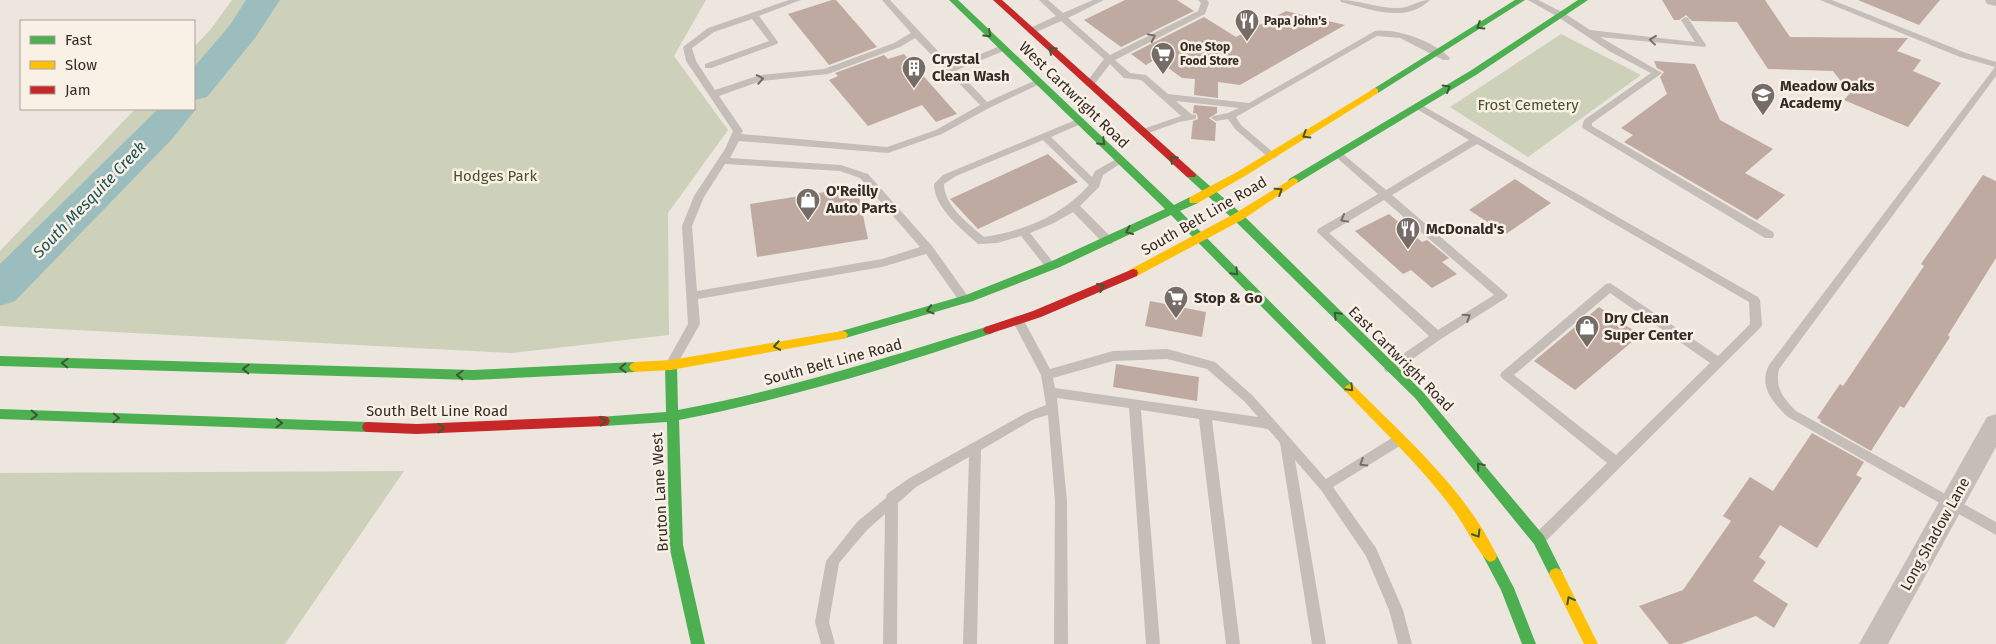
<svg xmlns="http://www.w3.org/2000/svg" width="1996" height="644" font-family="'Fira Sans',sans-serif">
<style>
.green{fill:#cdd1b9}
.lines{fill:none;stroke-linecap:round;stroke-linejoin:round}
.river{fill:#9cbdbd;fill-rule:evenodd}
.building{fill:#bfaaa1}
.lane{fill:#c5beb8;fill-rule:evenodd}
.street{fill:#c5beb8;fill-rule:evenodd}
.fast{fill:#4caf50;fill-rule:evenodd}
.slow{fill:#ffc107;fill-rule:evenodd}
.jam{fill:#c62828;fill-rule:evenodd}
.oneway{stroke:#3d5935}
.oneway2{stroke:#766d68}
.labels{text-anchor:middle;stroke-width:5;stroke-linejoin:round;paint-order:stroke}
.far-poi-label{font-size:12px;font-weight:bold;fill:#352b27;stroke:#f9f0e6;text-anchor:start}
.poi-label{font-size:15px;font-weight:bold;fill:#352b27;stroke:#f9f0e6;text-anchor:start}
.street-label{font-size:15px;fill:#352b27;stroke:#f9f0e6}
.park-label{font-size:15px;fill:#45532b;stroke:#f9f0e6}
.water-label{font-size:16px;font-style:italic;fill:#1d5356;stroke:#f9f0e6}
</style>
<rect width="100%" height="100%" fill="#ece6df"/>
<g class="green">
<path d="M232,0h474l-32,56 54,74 -60,83 1,122 -157,18 -512,-27v-75l135,-142h59v-62l17,-18z"/>
<path d="M1561,34l80,41 -113,82 -78,-50z"/>
<path d="M404,471l-119,173h-285v-171z"/>
</g>
<g class="lines">
<g class="river">
<path d="M246,0h34l-25,38 -48,59 -13,3v-33l36,-42z"/>
<path d="M194,105l2,4 -24,30 -157,162 -15,5v-42l158,-155h36z"/>
</g>
</g>
<g class="building">
<path d="M832,0h4l41,47 -48,18 -41,-51z"/>
<path d="M1125,0h52l17,11 -73,36 -37,-27z"/>
<path d="M1662,0h103l25,37 118,1 -11,13 24,9 -8,11 28,12 -33,44 -64,-27 6,-7 -17,-22 -65,-2 -31,-47 -45,-1 -6,-6 -7,5h-5z"/>
<path d="M1858,0h82l-21,25z"/>
<path d="M1286,11l59,14 -105,60 -22,-3v16l-24,-3 1,-16 -13,-1 -26,-19 -10,6 -15,-11 73,-37 32,20z"/>
<path d="M904,54l53,60 -21,8 -14,-17 -54,21 -39,-46 9,-4 -3,-3 49,-18 4,4z"/>
<path d="M1654,61l41,3 25,56 53,29 -28,24 40,22 -28,25 -133,-78 9,-7 -12,-7 46,-34 -7,-17 4,-5 -7,-4z"/>
<path d="M1194,105l23,2v6l-8,5 7,5 -1,18 -24,-2 2,-18 5,-2 -1,-5 -4,-1z"/>
<path d="M1048,154l30,28 -100,47 -28,-30z"/>
<path d="M1983,175l13,6v77l-48,77 2,2 -20,31 -26,40 -4,-2 -29,45 -51,-29 1,-2 -4,-2 23,-34 3,2 81,-120 -3,-2z"/>
<path d="M1515,179l36,24 -45,31 -37,-24z"/>
<path d="M857,187l11,52 -111,18 -7,-53z"/>
<path d="M1389,214l33,28 5,-2 22,18 -7,4 15,12 -25,14 -21,-18 -8,4 -48,-43z"/>
<path d="M1150,301l56,11 -4,25 -57,-11z"/>
<path d="M1599,307l41,28 -65,55 -41,-29z"/>
<path d="M1116,364l83,13 -2,24 -84,-14z"/>
<path d="M1812,433l52,29 -8,13 6,3 -45,70 -37,-23 -21,32 7,5 -13,19 35,23 -14,24 -18,-12 -75,28h-12l-30,-38 44,-16 48,-69 -8,-5 27,-39 23,14z"/>
</g>
<g class="lines">
<g class="lane">
<path d="M789,0h12l-42,16 19,26 -1,2 -66,24h-6v-4l64,-23 -17,-22 -38,13 -22,16 4,13 19,29 45,-15 64,-6 70,-26 17,-10 -29,-33h8l62,66 48,-20h6v4l-49,20 30,32 49,-22h6l2,2 -55,26 -47,26 -54,19 -149,-12 -9,17 111,7 27,9 64,72 38,53 -6,4 -4,-1 -34,-48 -44,13 -184,32 2,25 -25,44h-8l-2,-3 23,-41 -6,-98 12,-30 31,-47 8,-18 -47,-70 -3,-14 25,-19zM915,38l65,67 -44,25 -49,17 -146,-13 2,-3 -24,-35 42,-15 67,-7 72,-27zM725,164l115,7 20,7 60,69 -38,12 -185,32 -5,-65 12,-29z"/>
<path d="M1039,0h9l15,13 30,-13h11l-36,18 42,37 88,-44 3,-8 -3,-3h9l2,3 -4,11 -90,46 15,13 16,2 22,19 81,9 126,-72c23,-3 59,11 75,27l-1,2h-6l-43,-22 -23,-2 -141,81 5,8 34,29 2,2 -2,2h-6l-34,-29 -7,-10 -12,2 -5,-3 2,-2 15,-3 11,-5 -63,-7 15,13 5,1v4l-17,3 -36,13 -3,-1 -2,-2 2,-2 41,-14 -40,-36 -17,-2 -14,-14 -17,22h-6l-2,-2 19,-25 -43,-38 -27,12h-6v-4l28,-13z"/>
<path d="M1340,0c19,0 37,8 56,8 13,1 21,-8 34,-8 -25,24 -60,9 -89,2z"/>
<path d="M1528,0h10l26,13 26,17 105,12 -14,-22 4,-3 3,1 18,27 -1,2 -105,-10 62,36 -70,50v3l181,106 1,3 -1,3h-8l-181,-109 -2,-2 2,-7 67,-47 -42,-22 -51,-34z"/>
<path d="M1820,0h12l134,53 30,9v14l-217,293c-4,19 4,29 17,42l200,111v13l-208,-118c-15,-14 -30,-31 -19,-52l226,-298 -35,-10z"/>
<path d="M1418,103l340,194 2,3 2,25 -2,3 -216,215 -5,2 -5,-2 -2,-4 2,-4 73,-72 -105,-85 -2,-3 2,-3 104,-88 4,-1 108,73 32,-32 -1,-22 -272,-158 -85,51 116,100 -2,3 -65,41 -47,33h-8l-2,-3 2,-3 43,-30 -112,-104 1,-3 60,-35 -42,-37 -2,-2 2,-2h6l44,37 83,-50 -54,-32v-4zM1384,200l110,95 -56,35 -109,-97zM1610,293l100,70 -94,92 -102,-80z"/>
<path d="M1080,118l3,1v4l-32,14 41,40 3,-6 23,-13 3,-1 5,3 -23,15 -4,12 -19,19 32,32 1,3 -1,3h-8l-31,-32 -19,11 -24,10 26,33 -5,4 -4,-1 -26,-33 -24,7 -19,1c-16,-15 -44,-36 -44,-60l9,-9zM1043,140l46,45c-27,31 -66,46 -105,52 -15,-13 -40,-31 -40,-53l12,-8z"/>
<path d="M1018,316l4,1 28,52 63,-18 54,-2 48,13 38,34 73,83 69,-43 4,-1 4,1 2,4 -2,4 -70,43 43,61 27,62 9,34h-14l-9,-34 -23,-54 -45,-66 -26,-30 31,184h-14l-32,-201 -12,-14 -56,-9 28,224h-14l-27,-225 -58,-9 19,234h-14l-17,-236 -72,-10 10,103 1,143h-14l1,-143 -7,-86 -14,4 -53,31 -4,194h-14l6,-187 -53,30 -18,16 -1,141h-14l2,-130 -18,16 -28,33 -10,59 6,22h-14l-6,-22 11,-61 31,-39 29,-24 1,-4 21,-15 118,-66 20,-8 -5,-30 -29,-55 2,-3zM1167,359l40,10 38,33 13,15 -203,-29 -2,-10 60,-17z"/>
</g>
<g class="street">
<path d="M1985,0h11v6l-9,-2z"/>
<path d="M1996,414v33l-108,197h-29l128,-227z"/>
</g>
<g class="fast">
<path d="M949,0h9l216,205 16,-8h8l1,3 -1,3 -18,8 174,175 2,3 -2,3h-8l-175,-177 -111,52 -87,34 -131,38 -4,-1 -2,-3 2,-3 128,-37 86,-34 113,-52z"/>
<path d="M1515,0h10l-147,93h-6l-2,-2z"/>
<path d="M1578,0h10l-112,75 -179,108h-8l-1,-2 1,-2 181,-108z"/>
<path d="M1191,172l4,1 47,41 181,178 121,144 19,38 -2,4 -5,2 -5,-2 -17,-34 -119,-146 -181,-178 -47,-43 -1,-2z"/>
<path d="M989,326l4,1 2,3 -2,3c-103,35 -207,66 -314,87l4,125 22,99h-14l-22,-99 -2,-123 -63,4 -4,-1 -2,-4 2,-4 66,-5 -1,-47 2,-3h8l2,3 1,45c106,-20 208,-52 311,-84z"/>
<path d="M0,356l473,14 162,-8 4,2 2,3 -2,3 -4,2 -162,8 -473,-14z"/>
<path d="M0,409l368,13 4,1 2,4 -2,4 -4,1 -368,-13z"/>
<path d="M1490,550l5,2 19,36 22,56h-14l-21,-54 -18,-34 2,-4z"/>
</g>
<g class="slow">
<path d="M1375,88l3,1v4l-133,83 -47,27h-8l-1,-3 1,-3 47,-25z"/>
<path d="M1293,178l4,1 1,2 -1,2 -55,37 -105,56h-8l-1,-3 1,-3 105,-56z"/>
<path d="M842,331l4,1 2,3 -2,3 -4,1 -171,31 -36,2 -4,-2 -2,-3 2,-3 4,-2 36,-2z"/>
<path d="M1350,384l4,2c50,50 113,105 143,170l-2,4 -5,2c-9,-4 -26,-37 -33,-47 -32,-45 -73,-83 -111,-123l-2,-3 2,-3z"/>
<path d="M1556,568l5,2 37,74h-14l-35,-70 2,-4z"/>
</g>
<g class="jam">
<path d="M993,0h9l193,173 1,2 -1,2h-8z"/>
<path d="M1133,269l4,1 1,3 -1,3 -96,41 -52,17 -4,-1 -2,-3 2,-3 48,-16z"/>
<path d="M604,416l4,1 2,4 -2,4 -4,1 -187,8 -49,-2 -4,-1 -2,-4 2,-4 4,-1 49,2z"/>
</g>
</g>
<defs><path id="oneway-chevron" d="M-2-3.5L2.5 0L-2 3.5" fill="none" stroke-width="1.6" stroke-linecap="round" stroke-linejoin="round" transform="scale(1.25)"/></defs>
<g class="oneway">
<use href="#oneway-chevron" transform="translate(1480 26) rotate(148)"/>
<use href="#oneway-chevron" transform="translate(988 34) rotate(43)"/>
<use href="#oneway-chevron" transform="translate(1052 50) rotate(-138)"/>
<use href="#oneway-chevron" transform="translate(1447 88) rotate(-31)"/>
<use href="#oneway-chevron" transform="translate(1306 135) rotate(148)"/>
<use href="#oneway-chevron" transform="translate(1102 142) rotate(44)"/>
<use href="#oneway-chevron" transform="translate(1173 159) rotate(-138)"/>
<use href="#oneway-chevron" transform="translate(1279 191) rotate(-33)"/>
<use href="#oneway-chevron" transform="translate(1129 231) rotate(156)"/>
<use href="#oneway-chevron" transform="translate(1235 272) rotate(45)"/>
<use href="#oneway-chevron" transform="translate(1101 287) rotate(-23)"/>
<use href="#oneway-chevron" transform="translate(930 310) rotate(163)"/>
<use href="#oneway-chevron" transform="translate(1337 315) rotate(-135)"/>
<use href="#oneway-chevron" transform="translate(777 346) rotate(170)"/>
<use href="#oneway-chevron" transform="translate(65 363) rotate(-178)"/>
<use href="#oneway-chevron" transform="translate(623 368) rotate(177)"/>
<use href="#oneway-chevron" transform="translate(246 369) rotate(-178)"/>
<use href="#oneway-chevron" transform="translate(460 375) rotate(-178)"/>
<use href="#oneway-chevron" transform="translate(1350 388) rotate(45)"/>
<use href="#oneway-chevron" transform="translate(34 415) rotate(2)"/>
<use href="#oneway-chevron" transform="translate(116 418) rotate(2)"/>
<use href="#oneway-chevron" transform="translate(603 421) rotate(-4)"/>
<use href="#oneway-chevron" transform="translate(279 423) rotate(2)"/>
<use href="#oneway-chevron" transform="translate(441 428) rotate(-2)"/>
<use href="#oneway-chevron" transform="translate(1480 466) rotate(-130)"/>
<use href="#oneway-chevron" transform="translate(1477 534) rotate(58)"/>
<use href="#oneway-chevron" transform="translate(1570 600) rotate(-118)"/>
</g>
<g class="oneway2">
<use href="#oneway-chevron" transform="translate(1152 37) rotate(-26)"/>
<use href="#oneway-chevron" transform="translate(1653 40) rotate(-174)"/>
<use href="#oneway-chevron" transform="translate(760 79) rotate(-10)"/>
<use href="#oneway-chevron" transform="translate(1344 219) rotate(151)"/>
<use href="#oneway-chevron" transform="translate(1467 317) rotate(-33)"/>
<use href="#oneway-chevron" transform="translate(1363 463) rotate(148)"/>
</g>
<defs>
<symbol id="restaurant-pin" viewBox="-11 -11 22 30"><path d="M0 17L-7.5 6A9.5 9.5 0 1 1 7.5 6Z" fill="#756c67" stroke="#f9f0e6"/><path d="M-5-6h1v4h1v-4h1v4h1v-4h1v5L-1.5 .5V6h-2V.5L-5-1ZM5-6V6H3V1.5H1.5Q1.5-4 5-6Z" fill="#fff"/></symbol>
<symbol id="supermarket-pin" viewBox="-11 -11 22 30"><path d="M0 17L-7.5 6A9.5 9.5 0 1 1 7.5 6Z" fill="#756c67" stroke="#f9f0e6"/><path d="M-6-5.5h2.5l.6 2H6L4.5 2H-2.5L-4.4-4H-6ZM-1.5 3.2a1.3 1.3 0 1 0 .1 0ZM3 3.2a1.3 1.3 0 1 0 .1 0Z" fill="#fff"/></symbol>
<symbol id="building-pin" viewBox="-11 -11 22 30"><path d="M0 17L-7.5 6A9.5 9.5 0 1 1 7.5 6Z" fill="#756c67" stroke="#f9f0e6"/><path d="M-4-6H4V6H1V3H-1V6H-4ZM-2.5-4.3h1.7v1.8h-1.7ZM.8-4.3h1.7v1.8H.8ZM-2.5-1h1.7V.8h-1.7ZM.8-1h1.7V.8H.8Z" fill="#fff"/></symbol>
<symbol id="school-pin" viewBox="-11 -11 22 30"><path d="M0 17L-7.5 6A9.5 9.5 0 1 1 7.5 6Z" fill="#756c67" stroke="#f9f0e6"/><path d="M0-5L7-2L0 1L-7-2ZM-4 1L0 2.5L4 1V4Q0 6-4 4Z" fill="#fff"/></symbol>
<symbol id="shop-pin" viewBox="-11 -11 22 30"><path d="M0 17L-7.5 6A9.5 9.5 0 1 1 7.5 6Z" fill="#756c67" stroke="#f9f0e6"/><path d="M-5-2.5h2.3a2.7 3.5 0 0 1 5.4 0H5L5.5 6h-11ZM-1.5-2.5h3a1.5 2.3 0 0 0-3 0Z" fill="#fff"/></symbol>
</defs>
<g fill-rule="evenodd">
<use href="#restaurant-pin" x="1233" y="7" width="28" height="38"/>
<use href="#supermarket-pin" x="1149" y="40" width="28" height="38"/>
<use href="#building-pin" x="900" y="54" width="28" height="38"/>
<use href="#school-pin" x="1749" y="81" width="28" height="38"/>
<use href="#shop-pin" x="794" y="186" width="28" height="38"/>
<use href="#restaurant-pin" x="1394" y="215" width="28" height="38"/>
<use href="#supermarket-pin" x="1162" y="284" width="28" height="38"/>
<use href="#shop-pin" x="1573" y="313" width="28" height="38"/>
</g>
<g class="labels">
<g class="far-poi-label">
<text x="1264" y="25">Papa John's</text>
<text x="1180" y="51">One Stop<tspan x="1180" dy="14">Food Store</tspan></text>
</g>
<g class="poi-label">
<text x="932" y="64">Crystal<tspan x="932" dy="17">Clean Wash</tspan></text>
<text x="1780" y="91">Meadow Oaks<tspan x="1780" dy="17">Academy</tspan></text>
<text x="826" y="196">O'Reilly<tspan x="826" dy="17">Auto Parts</tspan></text>
<text x="1426" y="234">McDonald's</text>
<text x="1194" y="303">Stop &amp; Go</text>
<text x="1604" y="323">Dry Clean<tspan x="1604" dy="17">Super Center</tspan></text>
</g>
<g class="street-label">
<text transform="translate(1074 95) rotate(44)" y="5">West Cartwright Road</text>
<text transform="translate(1204 216) rotate(-30)" y="5">South Belt Line Road</text>
<text transform="translate(1401 359) rotate(45)" y="5">East Cartwright Road</text>
<text transform="translate(833 362) rotate(-15)" y="5">South Belt Line Road</text>
<text x="437" y="416">South Belt Line Road</text>
<text transform="translate(660 492) rotate(-93)" y="5">Bruton Lane West</text>
<text transform="translate(1935 534) rotate(-61)" y="5">Long Shadow Lane</text>
</g>
<g class="park-label">
<text x="1528" y="110">Frost Cemetery</text>
<text x="495" y="181">Hodges Park</text>
</g>
<g class="water-label">
<text transform="translate(89 199) rotate(-46)" y="6">South Mesquite Creek</text>
</g>
</g>
<rect x="20" y="20" width="175" height="90" fill="#f9f0e6" stroke="#aba19a"/>
<rect x="30" y="36" width="25" height="8" fill="#4caf50" stroke="#aba19a"/>
<text x="65" y="45" font-size="15" fill="#352b27">Fast</text>
<rect x="30" y="61" width="25" height="8" fill="#ffc107" stroke="#aba19a"/>
<text x="65" y="70" font-size="15" fill="#352b27">Slow</text>
<rect x="30" y="86" width="25" height="8" fill="#c62828" stroke="#aba19a"/>
<text x="65" y="95" font-size="15" fill="#352b27">Jam</text>
</svg>
